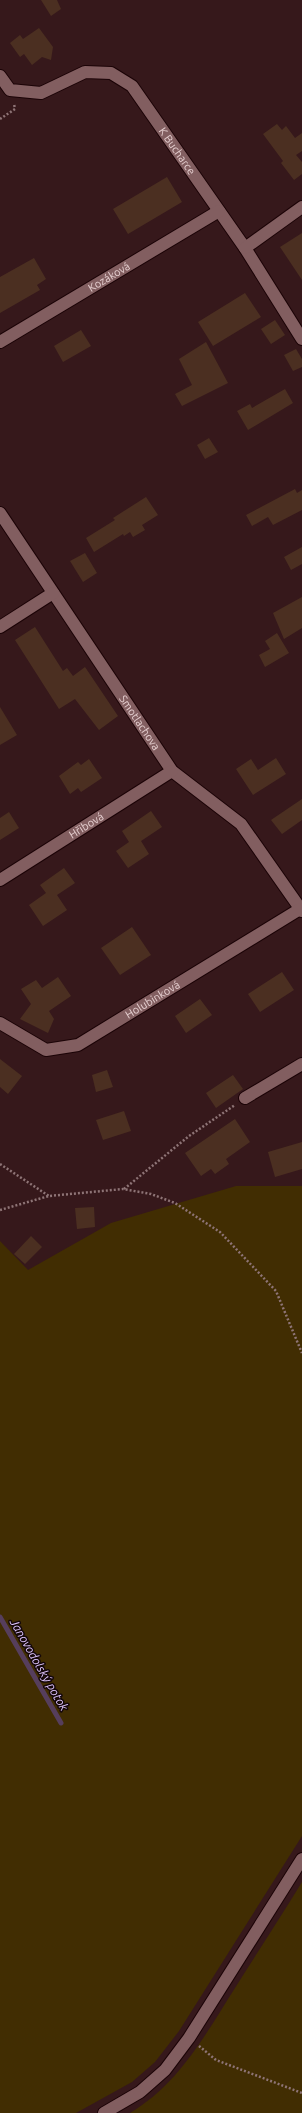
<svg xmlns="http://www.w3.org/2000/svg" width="302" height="2113" font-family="Ubuntu,sans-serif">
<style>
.green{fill:#412d02}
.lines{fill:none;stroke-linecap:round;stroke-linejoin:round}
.stream{stroke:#563e5c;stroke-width:5}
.building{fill:#4b2f21}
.minor-casing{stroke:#1b0306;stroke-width:14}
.path{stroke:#8e7476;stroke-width:2.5;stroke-dasharray:2 2;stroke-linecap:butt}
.minor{stroke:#825e60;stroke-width:12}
.labels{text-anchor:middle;stroke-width:3;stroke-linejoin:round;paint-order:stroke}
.street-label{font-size:11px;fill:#e6d0d1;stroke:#140709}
.water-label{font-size:12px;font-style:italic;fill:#ddc3fb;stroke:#140709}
</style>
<rect width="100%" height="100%" fill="#36181b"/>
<g class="green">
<path d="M236,1186h66v650l-123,195 -24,31 -23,20 -56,31h-76v-872l28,29 83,-47z"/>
<path d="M302,1882v231h-172c49,-29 75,-78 105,-125 22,-35 45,-70 67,-106z"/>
</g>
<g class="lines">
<path class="stream" d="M0,1617l61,106"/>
</g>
<g class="building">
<path d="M41,0h16l4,9 -10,7z"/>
<path d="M39,28l14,19 -2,13 -9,-3 -10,8 -8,-11 -4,3 -10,-14 10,-8 3,4z"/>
<path d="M277,124l5,6 4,-4 9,12 7,-5v18l-6,4 6,7v12l-8,6 -13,-17 2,-2 -20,-27z"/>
<path d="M167,177l15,25 -54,32 -15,-25z"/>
<path d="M302,233v47l-22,-33z"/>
<path d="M34,258l12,21 -9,6 3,5 -40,23v-36z"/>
<path d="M245,293l16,24 -48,29 -15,-24z"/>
<path d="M275,320l10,15 -14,9 -10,-15z"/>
<path d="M81,330l10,16 -28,16 -9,-16z"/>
<path d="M206,342l22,41 -46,23 -7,-12 17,-9 -13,-26z"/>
<path d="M296,349l6,10v8l-9,4 -9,-16z"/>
<path d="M285,389l8,14 -45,27 -11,-19 13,-7 2,4z"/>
<path d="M209,438l9,14 -13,7 -8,-14z"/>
<path d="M295,489l2,4 5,-3v20l-29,15 -5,-8 -16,9 -6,-11z"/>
<path d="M146,497l12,18 -16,10 3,5 -12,7 -3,-5 -6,4 -1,-2 -29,18 -8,-14 29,-18 -2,-2z"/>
<path d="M302,547v17l-11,6 -7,-13z"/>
<path d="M85,553l12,20 -14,9 -13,-21z"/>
<path d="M302,597v31l-18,11 -11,-26z"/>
<path d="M35,627l28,44 4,-3 6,8 12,-9 33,49 -19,14 -24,-31 -16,10 -44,-69z"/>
<path d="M277,633l12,20 -24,14 -6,-12 11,-6 -5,-8z"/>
<path d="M0,707l17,28 -17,10z"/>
<path d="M276,758l10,16 -33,21 -17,-26 15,-10 7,11z"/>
<path d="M89,759l13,19 -21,14 -3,-4 -8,6 -11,-18 19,-14 3,3z"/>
<path d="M302,799v21l-20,14 -11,-14z"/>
<path d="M151,811l11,16 -21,14 8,13 -21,14 -12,-17 13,-9 -7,-11z"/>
<path d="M9,812l10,16 -19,12v-22z"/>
<path d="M64,868l11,15 -18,12 10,15 -24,16 -14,-21 17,-12 -6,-8z"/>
<path d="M132,927l19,28 -31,20 -19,-27z"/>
<path d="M282,972l12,18 -34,22 -12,-18z"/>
<path d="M58,977l13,19 -22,15 5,8 -6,14 -28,-14 11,-15 -10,-15 15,-9 6,8z"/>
<path d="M200,999l12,16 -26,18 -11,-17z"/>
<path d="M0,1059l22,17 -14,18 -8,-7z"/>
<path d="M107,1070l6,17 -17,5 -4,-17z"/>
<path d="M233,1075l10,14 -27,19 -10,-15z"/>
<path d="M124,1111l7,20 -28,9 -7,-20z"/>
<path d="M235,1119l15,23 -24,17 3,5 -14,10 -4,-5 -10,7 -16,-23z"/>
<path d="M302,1142v27l-27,8 -7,-25z"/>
<path d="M94,1207l1,20 -18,2 -2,-21z"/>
<path d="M31,1236l11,11 -17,17 -11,-10z"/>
</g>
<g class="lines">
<defs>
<g id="minor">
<path id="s1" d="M0,76l10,14 31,3 44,-21 26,1 21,13 113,162 57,91"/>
<path d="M245,248l57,-41"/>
<path id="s2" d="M0,342l219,-131"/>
<path id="s3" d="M0,513l172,258 69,53 61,87"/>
<path d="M0,627l53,-34"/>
<path id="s4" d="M0,880l172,-109"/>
<path id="s5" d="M0,1023l46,27 32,-5 222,-136"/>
<path d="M245,1098l57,-34"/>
<path d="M104,2113l36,-21 25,-22 24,-32 113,-179"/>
</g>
</defs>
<use href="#minor" class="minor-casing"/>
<g class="path">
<path d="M0,119l15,-10 -1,-5"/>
<path d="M0,1164l49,32"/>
<path d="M124,1189l65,-53 46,-31"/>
<path d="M0,1210l49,-14 74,-7 28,5 24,9 45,29 56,59 26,62"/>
<path d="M199,2046l17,14 86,33"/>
</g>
<use href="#minor" class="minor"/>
</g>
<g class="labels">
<g class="street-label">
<text dy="4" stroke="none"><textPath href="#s1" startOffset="227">K Bucharce</textPath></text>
<text dy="4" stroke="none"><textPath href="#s2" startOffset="127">Kozáková</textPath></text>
<text dy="4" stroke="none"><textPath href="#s3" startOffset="252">Smotlachova</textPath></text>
<text dy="4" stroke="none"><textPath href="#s4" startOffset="102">Hřibová</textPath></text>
<text dy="4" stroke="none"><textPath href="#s5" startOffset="173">Holubinková</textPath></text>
</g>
<g class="water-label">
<text transform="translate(39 1665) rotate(60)" y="4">Janovodolský potok</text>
</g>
</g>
</svg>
